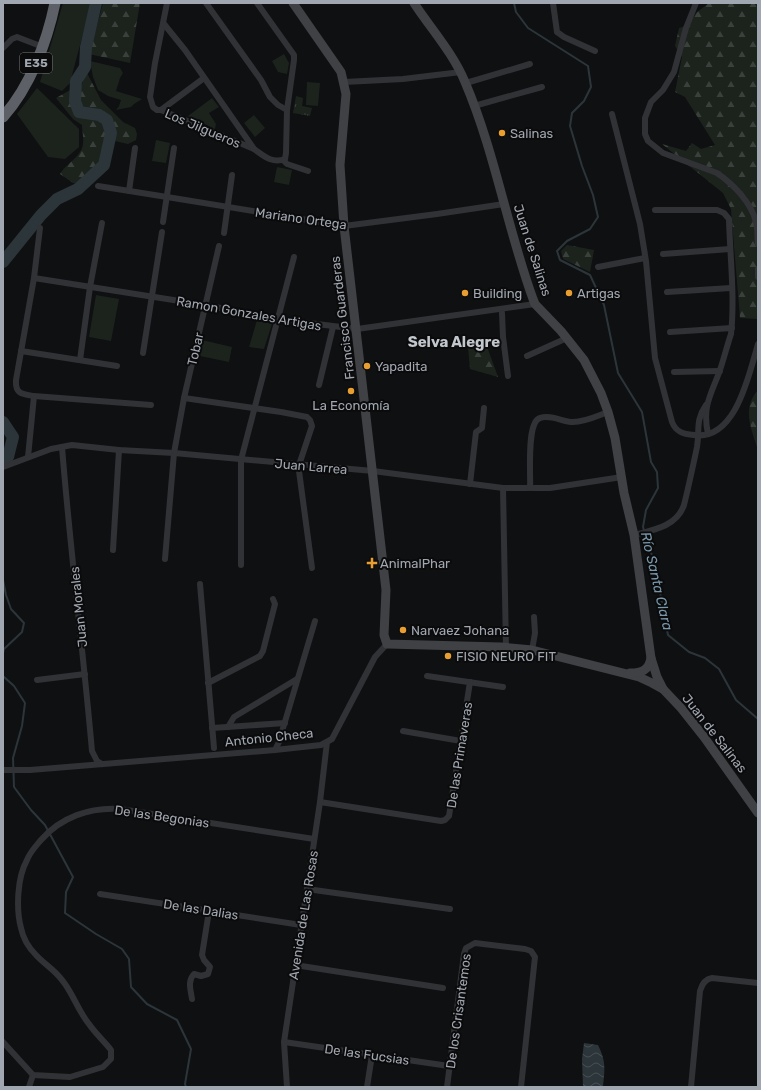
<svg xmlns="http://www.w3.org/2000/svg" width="761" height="1090" font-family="Rubik,sans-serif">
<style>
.green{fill:#1c231d}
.forest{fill:url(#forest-firs)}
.park{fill:url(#park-tufts)}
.water{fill:url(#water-waves)}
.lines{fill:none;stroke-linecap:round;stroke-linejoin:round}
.stream{stroke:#2c353a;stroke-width:2}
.river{stroke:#2c353a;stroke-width:12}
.street{stroke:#313236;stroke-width:6}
.secondary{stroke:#3f4145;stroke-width:9}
.highway{stroke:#5d6066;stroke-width:11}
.poi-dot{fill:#e89e31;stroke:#0b0b0c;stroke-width:1.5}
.labels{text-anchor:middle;stroke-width:4;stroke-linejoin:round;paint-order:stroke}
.shield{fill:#0b0b0c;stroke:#747880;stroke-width:1}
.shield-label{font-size:12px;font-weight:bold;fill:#a1a7b1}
.street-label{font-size:13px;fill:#a1a7b1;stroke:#0b0b0c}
.poi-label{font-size:13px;fill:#a1a7b1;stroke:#0b0b0c;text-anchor:start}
.water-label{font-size:14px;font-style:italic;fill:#7997ab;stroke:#0b0b0c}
.quarter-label{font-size:15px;font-weight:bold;fill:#c2c6cd;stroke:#0b0b0c}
</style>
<defs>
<pattern id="forest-firs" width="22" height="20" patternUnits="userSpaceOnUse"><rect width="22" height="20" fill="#1c231d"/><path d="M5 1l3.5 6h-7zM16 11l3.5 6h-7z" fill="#3a403b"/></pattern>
<pattern id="park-tufts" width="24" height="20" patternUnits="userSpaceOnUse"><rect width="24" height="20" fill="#1c231d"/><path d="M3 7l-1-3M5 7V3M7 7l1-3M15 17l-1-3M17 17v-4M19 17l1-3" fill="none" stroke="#3a403b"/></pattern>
<pattern id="water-waves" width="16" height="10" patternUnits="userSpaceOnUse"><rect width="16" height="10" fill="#2c353a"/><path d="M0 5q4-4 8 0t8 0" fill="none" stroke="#474f54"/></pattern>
</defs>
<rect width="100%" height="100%" fill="#0f1011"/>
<g class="green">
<path d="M63,3h27v4l-20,76 -8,8 -22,-9z"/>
<path d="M284,54l5,9 -2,11 -9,-2 -6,-11z"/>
<path d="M90,61l30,7 3,5 -3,5 -4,13 26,8 -8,5 -3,3 -15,3 3,-4 2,-6 -13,-4 -10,-6 -5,-13z"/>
<path d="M307,82l13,1 -2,23 -12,-1z"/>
<path d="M37,88l42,41v18l-14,12 -17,-2 -31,-43z"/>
<path d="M212,98l7,9 -10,6 7,11 -1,5 -27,-13z"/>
<path d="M254,115l11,13 -10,9 -11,-14z"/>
<path d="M156,140l14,3 -4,20 -14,-2z"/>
<path d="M277,167l15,3 -3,15 -15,-3z"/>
<path d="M96,295l23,4 -8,42 -22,-4z"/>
<path d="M257,320l15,4 -8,25 -15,-2z"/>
<path d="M202,340l30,7 -3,15 -29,-6z"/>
</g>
<g class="forest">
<path d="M103,3h37l-10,60 -41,-9z"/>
<path d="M709,3h49v316l-18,-1 -9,-109 -8,-16 -61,-49 24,7 6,-8 9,6 14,-4 -30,-48 -10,-5 7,-35 -7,-11 4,-18 10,-3 7,-12z"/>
<path d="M87,73l14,27 22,22 12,6 2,6 -1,6 -8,4 -13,-3c-1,-24 -7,-28 -30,-31 -8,-14 -5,-24 2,-37z"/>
<path d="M72,89l1,20 3,6 23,4 5,5 3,12 -7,27 -18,23 -9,-3 -13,-9c6,-10 22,-18 23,-30 1,-6 -1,-13 -1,-19l-9,-6 -17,-21z"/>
<path d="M567,245l27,5 -4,22 -27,-13 -2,-8z"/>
<path d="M485,341l13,36 -28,-8 -2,-22 8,-5z"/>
<path d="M758,390v60c-6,-20 -17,-41 0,-60z"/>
</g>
<path class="park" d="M296,96l7,2 -1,8 10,2 -2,8 -17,-3z"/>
<path class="water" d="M584,1043l14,2c8,16 7,24 5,42h-20l-1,-28z"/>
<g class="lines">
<g class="stream">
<path d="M514,3l2,9 12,16 60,38 3,21 -7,14 -12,12 -2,13 12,40 11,29 5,22 -8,12 -23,12 -10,10 3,9 30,15 14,30 14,68 24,39 9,50 6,10 1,16 -12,22 -3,17 12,38 13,70 21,17 16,6 14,11 17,31 22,19"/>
<path d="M3,580l3,15 5,14 13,14 -2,9 -18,17 -1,4"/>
<path d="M3,676l11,10 11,17 -3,23 -9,32 1,29 17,23 14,15 28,52 -7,15 -1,21 31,21 26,15 7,10 2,28 16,17 30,16 14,29 -6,35 1,3"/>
</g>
<g class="river">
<path d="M3,262l38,-47 16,-16 21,-10 26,-24 7,-32 -4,-13 -8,-5 -20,-3 -4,-11 1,-20 9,-14 1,-20 10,-44"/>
<path d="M3,422l10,15 -5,20 -5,2"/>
</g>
<g class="street">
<path d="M167,3l-12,60 -5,34 3,10 4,3h4l93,39c10,7 18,15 31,10l1,-6 1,-43 -9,-5 -8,-8 -9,-17 -55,-77"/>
<path d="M257,3l37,52v5l-7,50"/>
<path d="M553,3l4,29 7,5 31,14"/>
<path d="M696,3l-10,25 -12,44 -11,18 -12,12 -6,16v16l3,7 15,12 54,20c16,11 34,29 39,49 2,7 1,15 2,22"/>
<path d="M164,24l21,26 69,99"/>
<path d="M3,48l9,-9 5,-2 26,10"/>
<path d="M344,82l59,-3 58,-7"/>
<path d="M466,83l64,-19"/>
<path d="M474,106l68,-19"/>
<path d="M161,110l43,-32"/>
<path d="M612,114l28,110 6,37 9,97 17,64c4,10 11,12 22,13 42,6 55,-61 64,-91"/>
<path d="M283,160l4,4 21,7"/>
<path d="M98,186l69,11 177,29 93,-12 67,-10"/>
<path d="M129,191l6,-43"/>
<path d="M655,210h62l7,3 5,6c1,38 6,78 2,115 -4,12 -7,24 -11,36 -9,25 -18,36 -12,64"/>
<path d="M163,222l11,-74"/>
<path d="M40,228l-6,50 -18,102c-1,14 6,14 18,16l117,9"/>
<path d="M224,233l8,-58"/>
<path d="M663,254l67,-5"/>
<path d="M598,267l47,-9"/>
<path d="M758,269v8"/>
<path d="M34,278l171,27 72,14 80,10 178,-25"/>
<path d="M667,292l64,-4"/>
<path d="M502,313l1,24 5,39"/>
<path d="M670,332l62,-4"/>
<path d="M21,351l96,15"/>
<path d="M143,353l19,-121"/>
<path d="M527,356l40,-18"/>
<path d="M80,360l10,-73 12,-64"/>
<path d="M674,372l46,-1"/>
<path d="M319,385l14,-58"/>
<path d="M184,398l97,14 26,5 3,3 2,6 -13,39v6l13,97"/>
<path d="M62,447c8,101 21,202 30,304l5,10 5,3"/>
<path d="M28,457l6,-61"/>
<path d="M3,467l48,-18 21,-4 47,5 55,3 199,18 130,17h47l72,-11"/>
<path d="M470,484l6,-52 6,-4 2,-20"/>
<path d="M503,488l3,160"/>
<path d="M530,488c1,-13 -4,-66 10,-70 10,-4 23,4 33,4 12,0 24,-6 35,-10"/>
<path d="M634,535c20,-5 43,-9 50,-30 5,-20 9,-39 13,-58 3,-18 -2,-26 9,-42"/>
<path d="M113,550l6,-100"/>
<path d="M165,559l9,-106 10,-55 35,-152"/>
<path d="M241,565v-105l53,-203"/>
<path d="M200,584l14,164"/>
<path d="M532,650l3,-17 -1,-16"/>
<path d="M427,676l76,11"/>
<path d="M37,680l48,-6"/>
<path d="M208,683l52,-27 3,-5 12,-47 -2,-5"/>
<path d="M228,727l6,-10 63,-38"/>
<path d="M212,728l73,-5"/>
<path d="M403,731l58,10"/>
<path d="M281,735l34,-114"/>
<path d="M275,750l5,-10"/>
<path d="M3,770h27l245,-20 46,-5 11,-6 43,-82 12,-13"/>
<path d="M320,802l121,19 4,-1 4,-4 21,-134"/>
<path d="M307,889l143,20"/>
<path d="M100,894l201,31"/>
<path d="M295,965l148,23"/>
<path d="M192,999c-1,-8 -5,-18 2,-25l7,2 7,-2 2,-7 -6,-7 -2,-5 7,-44"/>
<path d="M3,1042l30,33 37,2 33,-10 8,-8v-9c-7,-9 -16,-17 -22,-26 -11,-13 -16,-31 -27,-44 -8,-11 -18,-16 -26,-25 -7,-7 -13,-17 -15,-27 -5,-19 -4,-50 6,-68 3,-8 9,-14 14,-20 20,-23 49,-33 79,-31l194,30"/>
<path d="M284,1042l165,24"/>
<path d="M29,1087l4,-12"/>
<path d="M287,1087l-3,-45 36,-240 7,-60"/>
<path d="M367,1087l5,-32"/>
<path d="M447,1087l17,-133 2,-6 9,-5 50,6 6,2 4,6 -14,130"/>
<path d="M691,1087l9,-96c2,-7 5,-12 12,-13l46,5"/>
</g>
<g class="secondary">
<path d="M293,3l48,69 5,22 -6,71 4,61 42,364 -2,45 3,9 114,3 31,3 107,27 13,6 11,6 18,19 23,29 54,76"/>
<path d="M414,3c17,26 39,50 51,79 30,70 42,146 68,217l2,5 26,27 23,29 17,33 7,19 7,26 9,55 10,42 17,123 6,19 6,12"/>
<path d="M630,673c12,0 19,-3 21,-15"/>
</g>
<path class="highway" d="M3,117c27,-30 44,-75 52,-114"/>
</g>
<g class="poi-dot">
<circle cx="502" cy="133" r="4"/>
<circle cx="465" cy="293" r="4"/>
<circle cx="569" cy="293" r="4"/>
<circle cx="367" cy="366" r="4"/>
<circle cx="351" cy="391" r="4"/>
<path d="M370 557h4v4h4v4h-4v4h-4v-4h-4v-4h4z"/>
<circle cx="403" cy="630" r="4"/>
<circle cx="448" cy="656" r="4"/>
</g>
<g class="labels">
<rect class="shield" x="20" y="53" width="32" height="20" rx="3"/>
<g class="shield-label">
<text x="36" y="67">E35</text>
</g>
<g class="street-label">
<text transform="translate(203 128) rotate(23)" y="5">Los Jilgueros</text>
<text transform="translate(301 218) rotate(8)" y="5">Mariano Ortega</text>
<text transform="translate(533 250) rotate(72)" y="5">Juan de Salinas</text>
<text transform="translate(249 313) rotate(10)" y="5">Ramon Gonzales Artigas</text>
<text transform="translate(342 318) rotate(-97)" y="5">Francisco Guarderas</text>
<text transform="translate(195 349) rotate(-77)" y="5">Tobar</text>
<text transform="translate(311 466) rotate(5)" y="5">Juan Larrea</text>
<text transform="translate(78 607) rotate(-96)" y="5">Juan Morales</text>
<text transform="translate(715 733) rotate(52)" y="5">Juan de Salinas</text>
<text transform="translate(269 737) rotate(-6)" y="5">Antonio Checa</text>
<text transform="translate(459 755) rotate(-81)" y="5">De las Primaveras</text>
<text transform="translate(162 816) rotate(8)" y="5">De las Begonias</text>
<text transform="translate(201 909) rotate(9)" y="5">De las Dalias</text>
<text transform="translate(303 915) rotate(-81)" y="5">Avenida de Las Rosas</text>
<text transform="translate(458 1011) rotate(-82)" y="5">De los Crisantemos</text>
<text transform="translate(367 1054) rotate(8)" y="5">De las Fucsias</text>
</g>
<g class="poi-label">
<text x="510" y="138">Salinas</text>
<text x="473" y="298">Building</text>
<text x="577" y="298">Artigas</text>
<text x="375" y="371">Yapadita</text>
<text x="351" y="410" text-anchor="middle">La Economía</text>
<text x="380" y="568">AnimalPhar</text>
<text x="411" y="635">Narvaez Johana</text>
<text x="456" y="661">FISIO NEURO FIT</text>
</g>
<g class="water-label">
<text transform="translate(657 581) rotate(77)" y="5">Río Santa Clara</text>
</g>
<g class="quarter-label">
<text x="454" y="347">Selva Alegre</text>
</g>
</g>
<rect width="761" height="1090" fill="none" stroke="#a1a7b1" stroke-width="8"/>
</svg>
